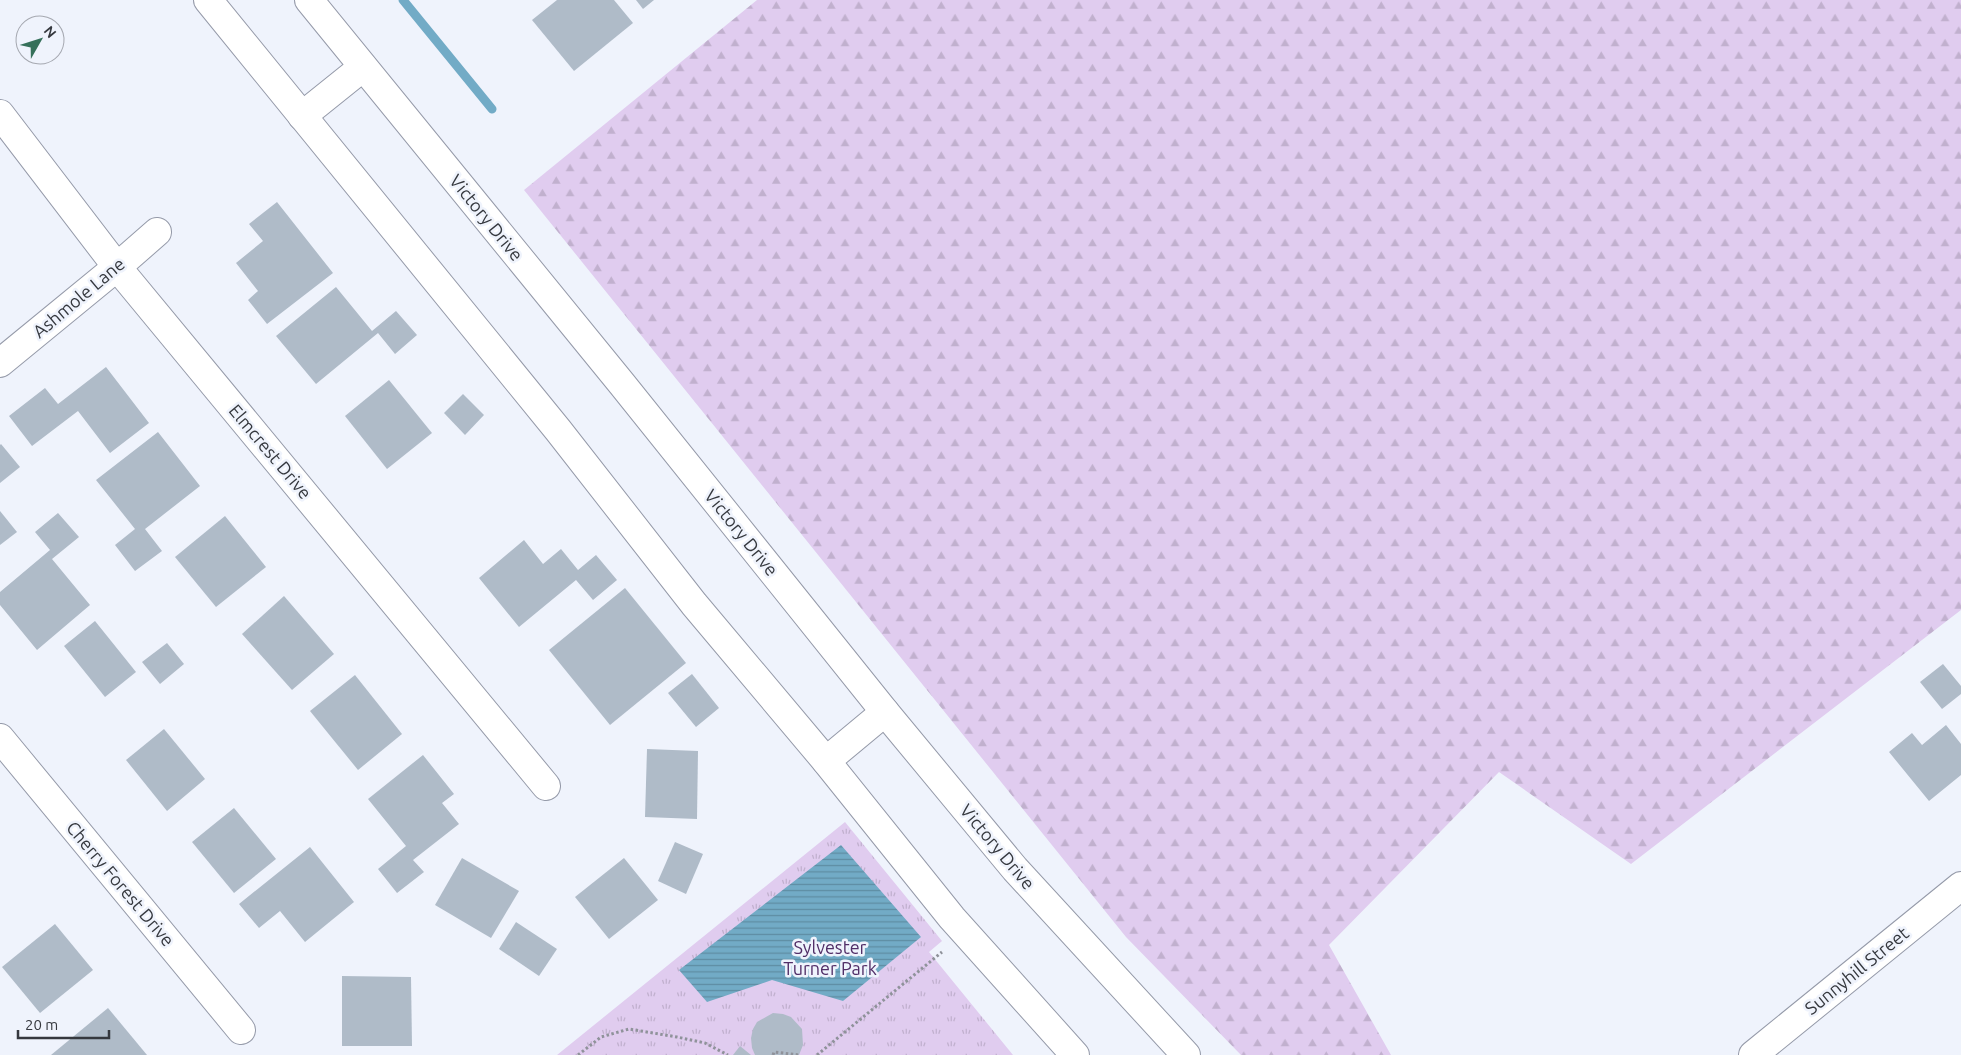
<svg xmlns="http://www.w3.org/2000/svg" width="1961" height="1055" font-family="Ubuntu,sans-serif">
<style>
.forest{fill:url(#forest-firs)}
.park{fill:url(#park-tufts)}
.water{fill:url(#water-rules)}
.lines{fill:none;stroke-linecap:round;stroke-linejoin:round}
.stream{stroke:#72abc6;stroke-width:9}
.building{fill:#afbbc8}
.minor-casing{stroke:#959aa9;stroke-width:30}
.major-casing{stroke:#959aa9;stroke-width:30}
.path{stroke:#8f929a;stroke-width:3;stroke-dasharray:2.5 2.5;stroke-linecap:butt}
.minor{stroke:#fff;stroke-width:28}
.major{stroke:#fff;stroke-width:28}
.labels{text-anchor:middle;stroke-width:5;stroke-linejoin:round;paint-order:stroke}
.street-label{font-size:18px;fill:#35383e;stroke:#eff3fc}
.park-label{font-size:18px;fill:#512e67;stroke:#eff3fc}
</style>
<defs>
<pattern id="forest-firs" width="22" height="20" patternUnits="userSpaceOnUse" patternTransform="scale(1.25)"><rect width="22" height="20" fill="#e0ccef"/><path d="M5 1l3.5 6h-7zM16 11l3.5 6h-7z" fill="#c1b0ce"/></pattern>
<pattern id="park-tufts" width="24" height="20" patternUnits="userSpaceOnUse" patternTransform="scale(1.25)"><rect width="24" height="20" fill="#e0ccef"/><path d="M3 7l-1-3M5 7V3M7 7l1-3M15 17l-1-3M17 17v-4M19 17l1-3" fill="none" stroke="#c1b0ce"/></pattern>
<pattern id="water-rules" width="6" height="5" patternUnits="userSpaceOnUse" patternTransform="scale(1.25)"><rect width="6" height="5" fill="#72abc6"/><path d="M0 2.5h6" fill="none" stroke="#5e8ca2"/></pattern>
</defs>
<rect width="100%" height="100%" fill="#eff3fc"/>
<path class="forest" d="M757,0h1204v610l-330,254 -132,-92 -170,173 62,110h-150l-115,-118 -602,-747z"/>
<path class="park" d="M845,822l97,119 -13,11 84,103h-456z"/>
<path class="water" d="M841,845l80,92 -78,64 -71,-21 -65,22 -28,-32z"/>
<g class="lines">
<path class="stream" d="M403,0l89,109"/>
</g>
<g class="building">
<path d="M557,0h57l19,23 -59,48 -42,-51z"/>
<path d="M636,0h18l-11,9z"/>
<path d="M277,202l56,71 -66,51 -19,-24 10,-9 -22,-28 27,-22 -14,-17z"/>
<path d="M336,287l36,44 24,-20 21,24 -22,19 -17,-21 -62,51 -40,-48z"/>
<path d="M106,367l43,56 -39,30 -32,-42 -46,35 -23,-30 36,-28 13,16z"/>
<path d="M389,380l43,53 -45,36 -42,-53z"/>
<path d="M463,394l21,21 -19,20 -21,-22z"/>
<path d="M158,432l42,54 -55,43 17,22 -27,20 -20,-26 20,-16 -39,-49z"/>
<path d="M1,444l19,23 -20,16v-38z"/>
<path d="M0,511l17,21 -17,13z"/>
<path d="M58,513l21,24 -27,22 38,46 -53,45 -37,-45v-13l50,-42 -15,-18z"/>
<path d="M225,516l41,51 -50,40 -41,-50z"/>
<path d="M524,540l19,24 18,-15 17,21 18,-15 21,25 -24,20 -17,-20 -57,47 -40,-49z"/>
<path d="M625,588l61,75 -76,62 -61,-75z"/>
<path d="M284,596l50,58 -42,36 -50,-56z"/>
<path d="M95,621l41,51 -31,25 -41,-51z"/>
<path d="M167,643l17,21 -24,20 -18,-22z"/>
<path d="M1943,664l18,22v8l-19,15 -22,-27z"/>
<path d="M692,674l27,34 -23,19 -28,-34z"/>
<path d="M355,675l47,59 -44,36 -48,-59z"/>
<path d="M1946,725l15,19v31l-32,26 -40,-49 23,-19 10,12z"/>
<path d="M164,729l41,50 -38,32 -41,-51z"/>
<path d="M647,749l51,2 -1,68 -52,-2z"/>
<path d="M423,755l31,39 -12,9 17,21 -46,36 11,12 -27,21 -19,-24 28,-23 -38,-47z"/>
<path d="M234,808l42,51 -42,34 -42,-51z"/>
<path d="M675,842l28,12 -17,40 -28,-13z"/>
<path d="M310,847l44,55 -49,40 -25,-31 -21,17 -20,-24z"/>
<path d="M462,858l57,33 -28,47 -56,-33z"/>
<path d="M624,858l34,42 -49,39 -34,-42z"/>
<path d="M516,922l41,27 -18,27 -40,-27z"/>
<path d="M55,924l38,46 -53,43 -38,-46z"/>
<path d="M342,976l69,1 1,69h-70z"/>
<path d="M108,1008l39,47h-96z"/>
<path d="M773,1013l10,1 8,3 11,12 1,16 -4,10h-44l-3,-7 -1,-10 2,-9 4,-7z"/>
<path d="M740,1046l11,9h-18z"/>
</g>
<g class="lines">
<defs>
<g id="minor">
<path d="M0,114l117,153 429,519"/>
<path d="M0,363l117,-96 40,-35"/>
<path d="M0,738l241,292"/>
<path d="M1753,1055l208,-169"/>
</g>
<g id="major">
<path d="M208,0l350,430 136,174 132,157 126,157 123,137"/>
<path d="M309,0l313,384 263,328 130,157 171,186"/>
<path d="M302,116l61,-49"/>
<path d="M826,761l59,-49"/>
</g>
</defs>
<use href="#minor" class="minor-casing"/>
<use href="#major" class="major-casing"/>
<g class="path">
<path d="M578,1055l23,-18 28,-8 48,8 28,6 23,12"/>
<path d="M773,1055l1,-3 25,3"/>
<path d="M817,1055l125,-103"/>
</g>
<use href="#minor" class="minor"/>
<use href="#major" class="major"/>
</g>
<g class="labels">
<g class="street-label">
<text transform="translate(486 218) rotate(51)" y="6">Victory Drive</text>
<text transform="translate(79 298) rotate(-40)" y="6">Ashmole Lane</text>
<text transform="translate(270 452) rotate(50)" y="6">Elmcrest Drive</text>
<text transform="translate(741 533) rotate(51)" y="6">Victory Drive</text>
<text transform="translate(997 847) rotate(50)" y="6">Victory Drive</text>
<text transform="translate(120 884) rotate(50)" y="6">Cherry Forest Drive</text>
<text transform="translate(1857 971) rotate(-39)" y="6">Sunnyhill Street</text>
</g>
<g class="park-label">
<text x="830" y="954">Sylvester<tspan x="830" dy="21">Turner Park</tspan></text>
</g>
</g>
<g transform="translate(40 40) rotate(51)"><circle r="24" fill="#eff3fc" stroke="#a5a8b0"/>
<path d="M0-4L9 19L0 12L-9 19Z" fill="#35705a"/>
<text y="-8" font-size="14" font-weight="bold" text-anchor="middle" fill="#35383e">N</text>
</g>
<path d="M18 1030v8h91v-8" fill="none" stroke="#35383e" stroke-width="2.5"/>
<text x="25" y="1030" font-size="15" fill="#35383e" stroke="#eff3fc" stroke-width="4" paint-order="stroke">20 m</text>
</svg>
